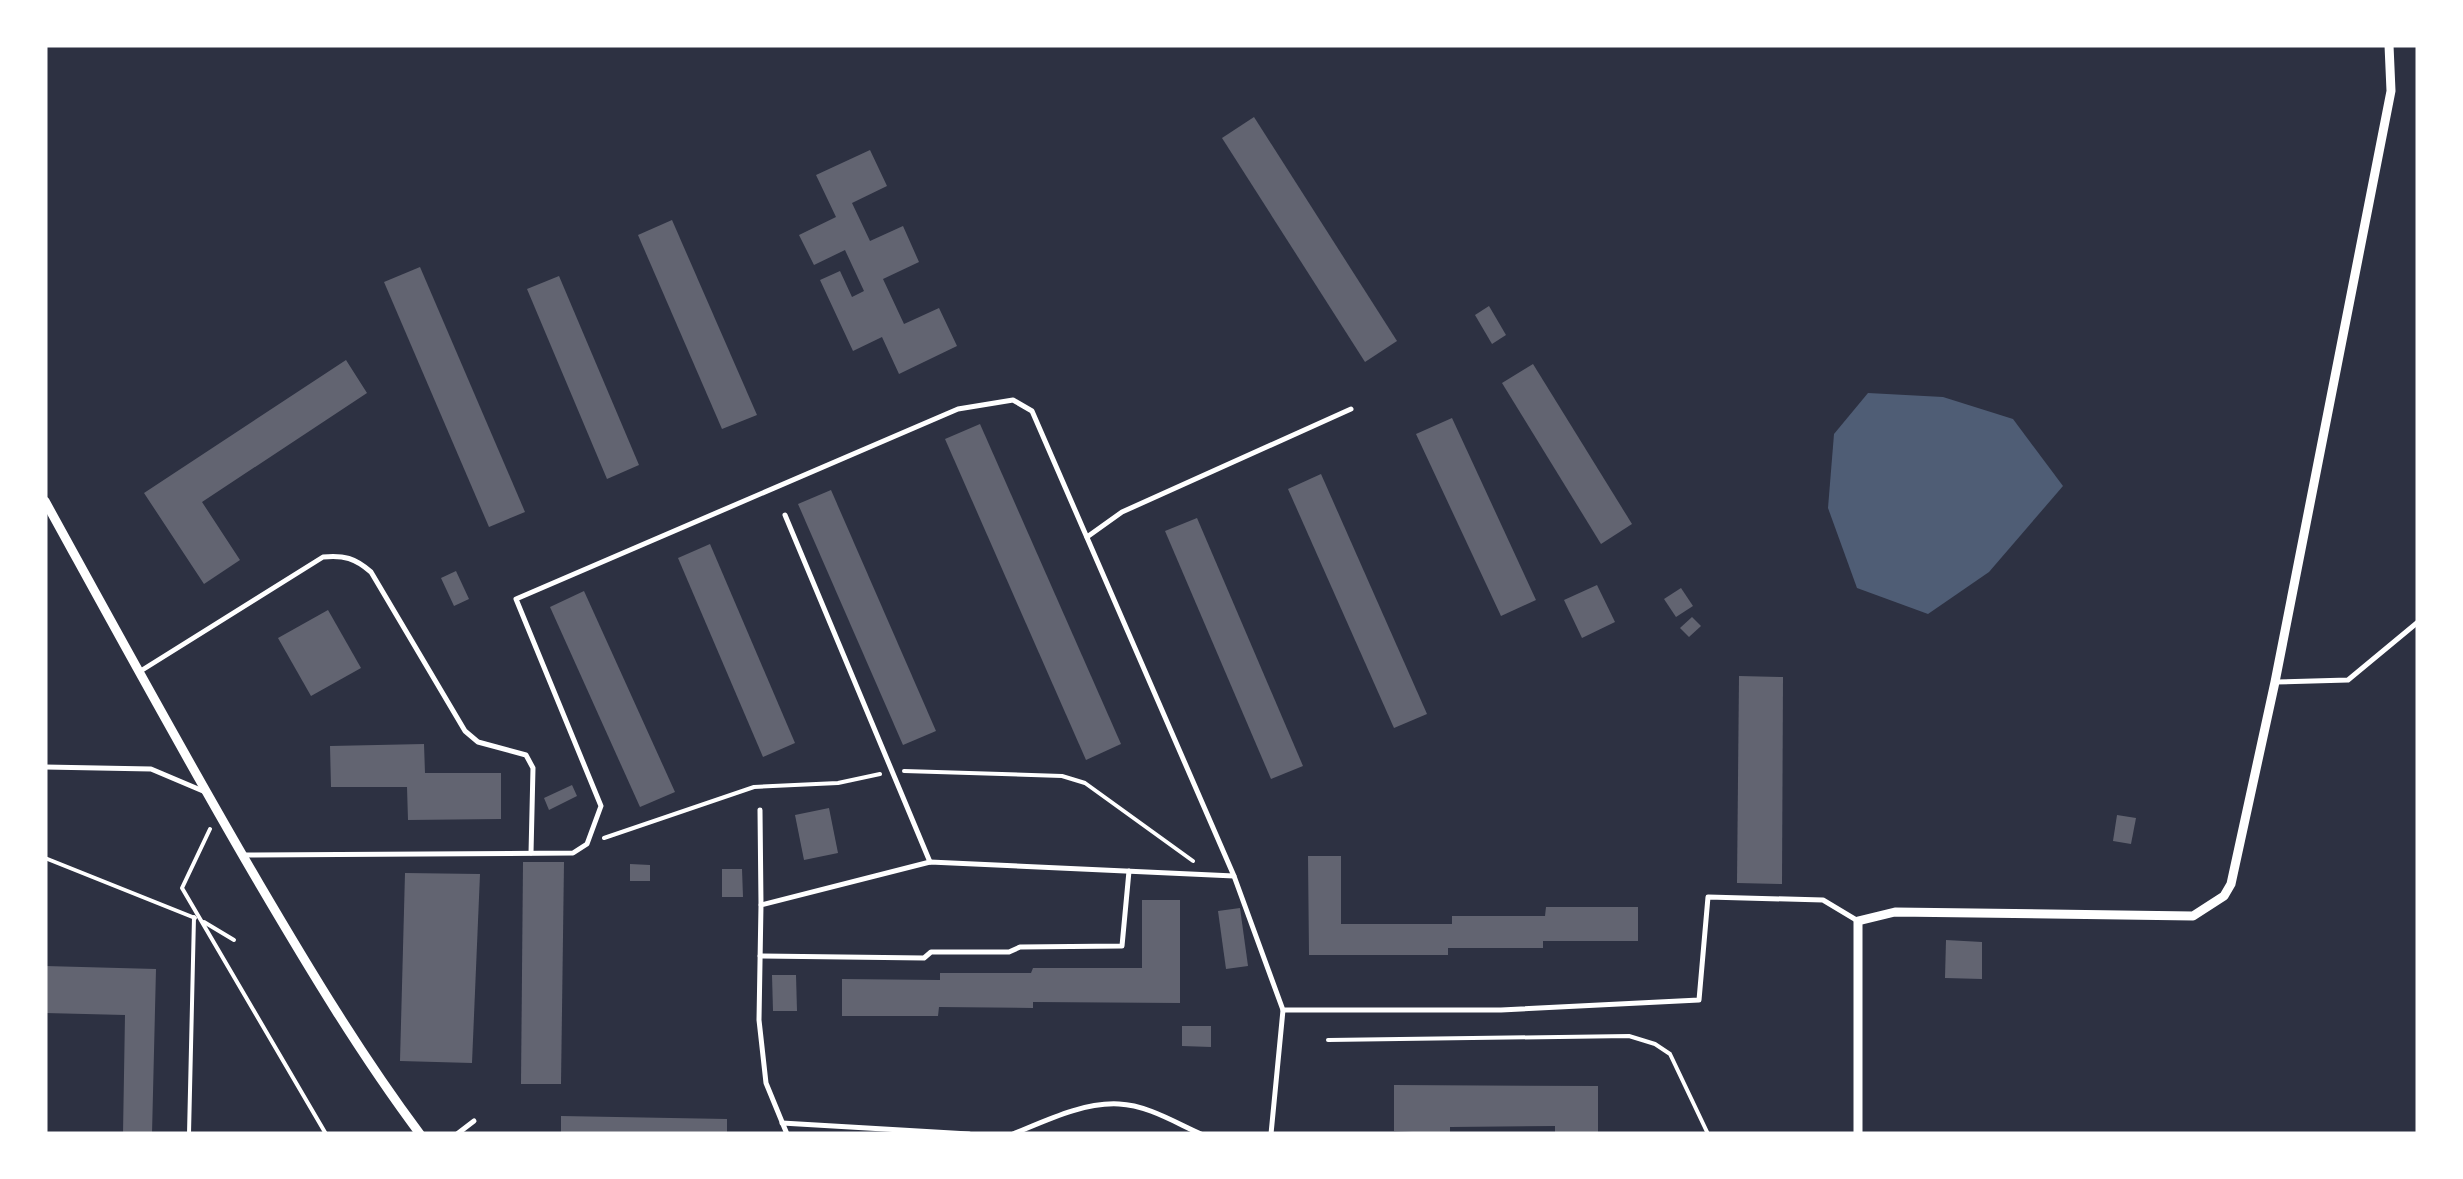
<svg xmlns="http://www.w3.org/2000/svg" width="2463" height="1179" font-family="Inter,sans-serif">
<style>
.water{fill:#4f5d75}
.building{fill:#626471}
.lines{fill:none;stroke-linecap:round;stroke-linejoin:round}
.path{stroke:#fff;stroke-width:4}
.service{stroke:#fff;stroke-width:5}
.minor{stroke:#fff;stroke-width:9}
</style>
<rect width="100%" height="100%" fill="#2d3142"/>
<path class="water" d="M1868,393l75,4 70,22 50,67 -74,86 -61,42 -71,-26 -29,-80 6,-74z"/>
<g class="building">
<path d="M1254,117l143,224 -32,21 -143,-224z"/>
<path d="M870,150l17,36 -35,17 18,38 33,-15 16,36 -36,17 21,45 35,-16 18,38 -58,28 -17,-37 -29,14 -33,-71 20,-9 12,26 12,-6 -19,-41 -31,15 -15,-30 37,-18 -20,-42z"/>
<path d="M672,220l85,195 -35,14 -84,-194z"/>
<path d="M420,267l105,245 -36,15 -105,-245z"/>
<path d="M559,276l80,189 -32,14 -80,-190z"/>
<path d="M1489,306l17,29 -14,9 -17,-29z"/>
<path d="M346,360l21,33 -165,109 38,58 -36,24 -60,-91z"/>
<path d="M1533,364l99,160 -31,20 -99,-161z"/>
<path d="M1452,418l84,182 -35,16 -85,-182z"/>
<path d="M980,424l141,320 -35,16 -141,-321z"/>
<path d="M1321,474l106,240 -33,14 -106,-239z"/>
<path d="M831,490l105,241 -33,14 -105,-241z"/>
<path d="M1197,518l106,248 -32,13 -106,-248z"/>
<path d="M710,544l85,199 -32,14 -85,-199z"/>
<path d="M456,571l13,28 -15,7 -13,-28z"/>
<path d="M1597,585l18,37 -33,16 -18,-38z"/>
<path d="M1681,588l12,18 -17,11 -12,-18z"/>
<path d="M584,591l91,201 -35,15 -90,-200z"/>
<path d="M328,610l33,58 -50,28 -33,-58z"/>
<path d="M1692,617l9,9 -12,11 -9,-9z"/>
<path d="M1739,676l44,1 -1,207 -45,-1z"/>
<path d="M424,744l1,29h76v46l-93,1 -1,-33h-76l-1,-41z"/>
<path d="M572,785l5,11 -28,14 -5,-12z"/>
<path d="M829,808l9,45 -34,7 -9,-45z"/>
<path d="M2117,815l19,3 -5,26 -18,-3z"/>
<path d="M1308,856h33v68h111v-8h93l1,-9h92v34h-95v7h-95v7h-139z"/>
<path d="M523,862h41l-3,222h-40z"/>
<path d="M630,864l20,1v16h-20z"/>
<path d="M722,869h20l1,28h-21z"/>
<path d="M405,873l75,1 -8,189 -72,-2z"/>
<path d="M1142,900h38v103l-147,-1v6l-94,-1 -1,9h-96v-37l98,1v-7h91l2,-5h109z"/>
<path d="M1240,908l8,58 -22,3 -8,-58z"/>
<path d="M1946,940l36,2v37l-37,-1z"/>
<path d="M45,966l111,3 -4,165h-29l2,-119 -80,-2z"/>
<path d="M772,975h24l1,36h-24z"/>
<path d="M1182,1026h29v21l-29,-1z"/>
<path d="M1394,1085l204,1v48h-43v-8l-105,1v7l-56,-3z"/>
<path d="M561,1116l166,3v15h-166z"/>
</g>
<g class="lines">
<g class="path">
<path d="M904,771l158,5 23,7 108,78"/>
<path d="M210,829l-28,59 144,246"/>
<path d="M604,838l150,-51 84,-4 42,-9"/>
<path d="M45,858l150,60"/>
<path d="M204,922l30,18"/>
<path d="M1328,1040l301,-4 26,8 15,10 38,80"/>
<path d="M189,1134l5,-217"/>
</g>
<g class="service">
<path d="M785,515l145,347"/>
<path d="M1087,537l35,-25 229,-103"/>
<path d="M139,672l184,-115c21,-2 32,1 48,15l94,159 13,11 48,13 7,13 -2,85"/>
<path d="M2275,682l73,-2 70,-58"/>
<path d="M45,767l106,2 52,22"/>
<path d="M760,810l1,95"/>
<path d="M243,855l330,-2 14,-9 14,-38 -85,-207 442,-190 55,-9 19,11 202,465 49,134h218l198,-10 9,-103 115,3 35,21"/>
<path d="M760,956l164,2 7,-6h78l11,-5 102,-1 7,-75"/>
<path d="M782,1123l187,11"/>
<path d="M457,1134l17,-13"/>
<path d="M787,1134l-21,-51 -7,-63 2,-115 169,-43 304,14"/>
<path d="M1013,1134c32,-13 70,-32 106,-30 28,1 57,19 82,30"/>
<path d="M1271,1134l12,-124"/>
</g>
<g class="minor">
<path d="M45,501c71,129 141,258 215,384 50,85 101,170 160,249"/>
<path d="M1858,1134v-213l37,-9 298,4 31,-20 7,-12 44,-202 116,-591 -2,-46"/>
</g>
</g>
<rect width="2463" height="1179" fill="none" stroke="#ffffff" stroke-width="95"/>
</svg>
